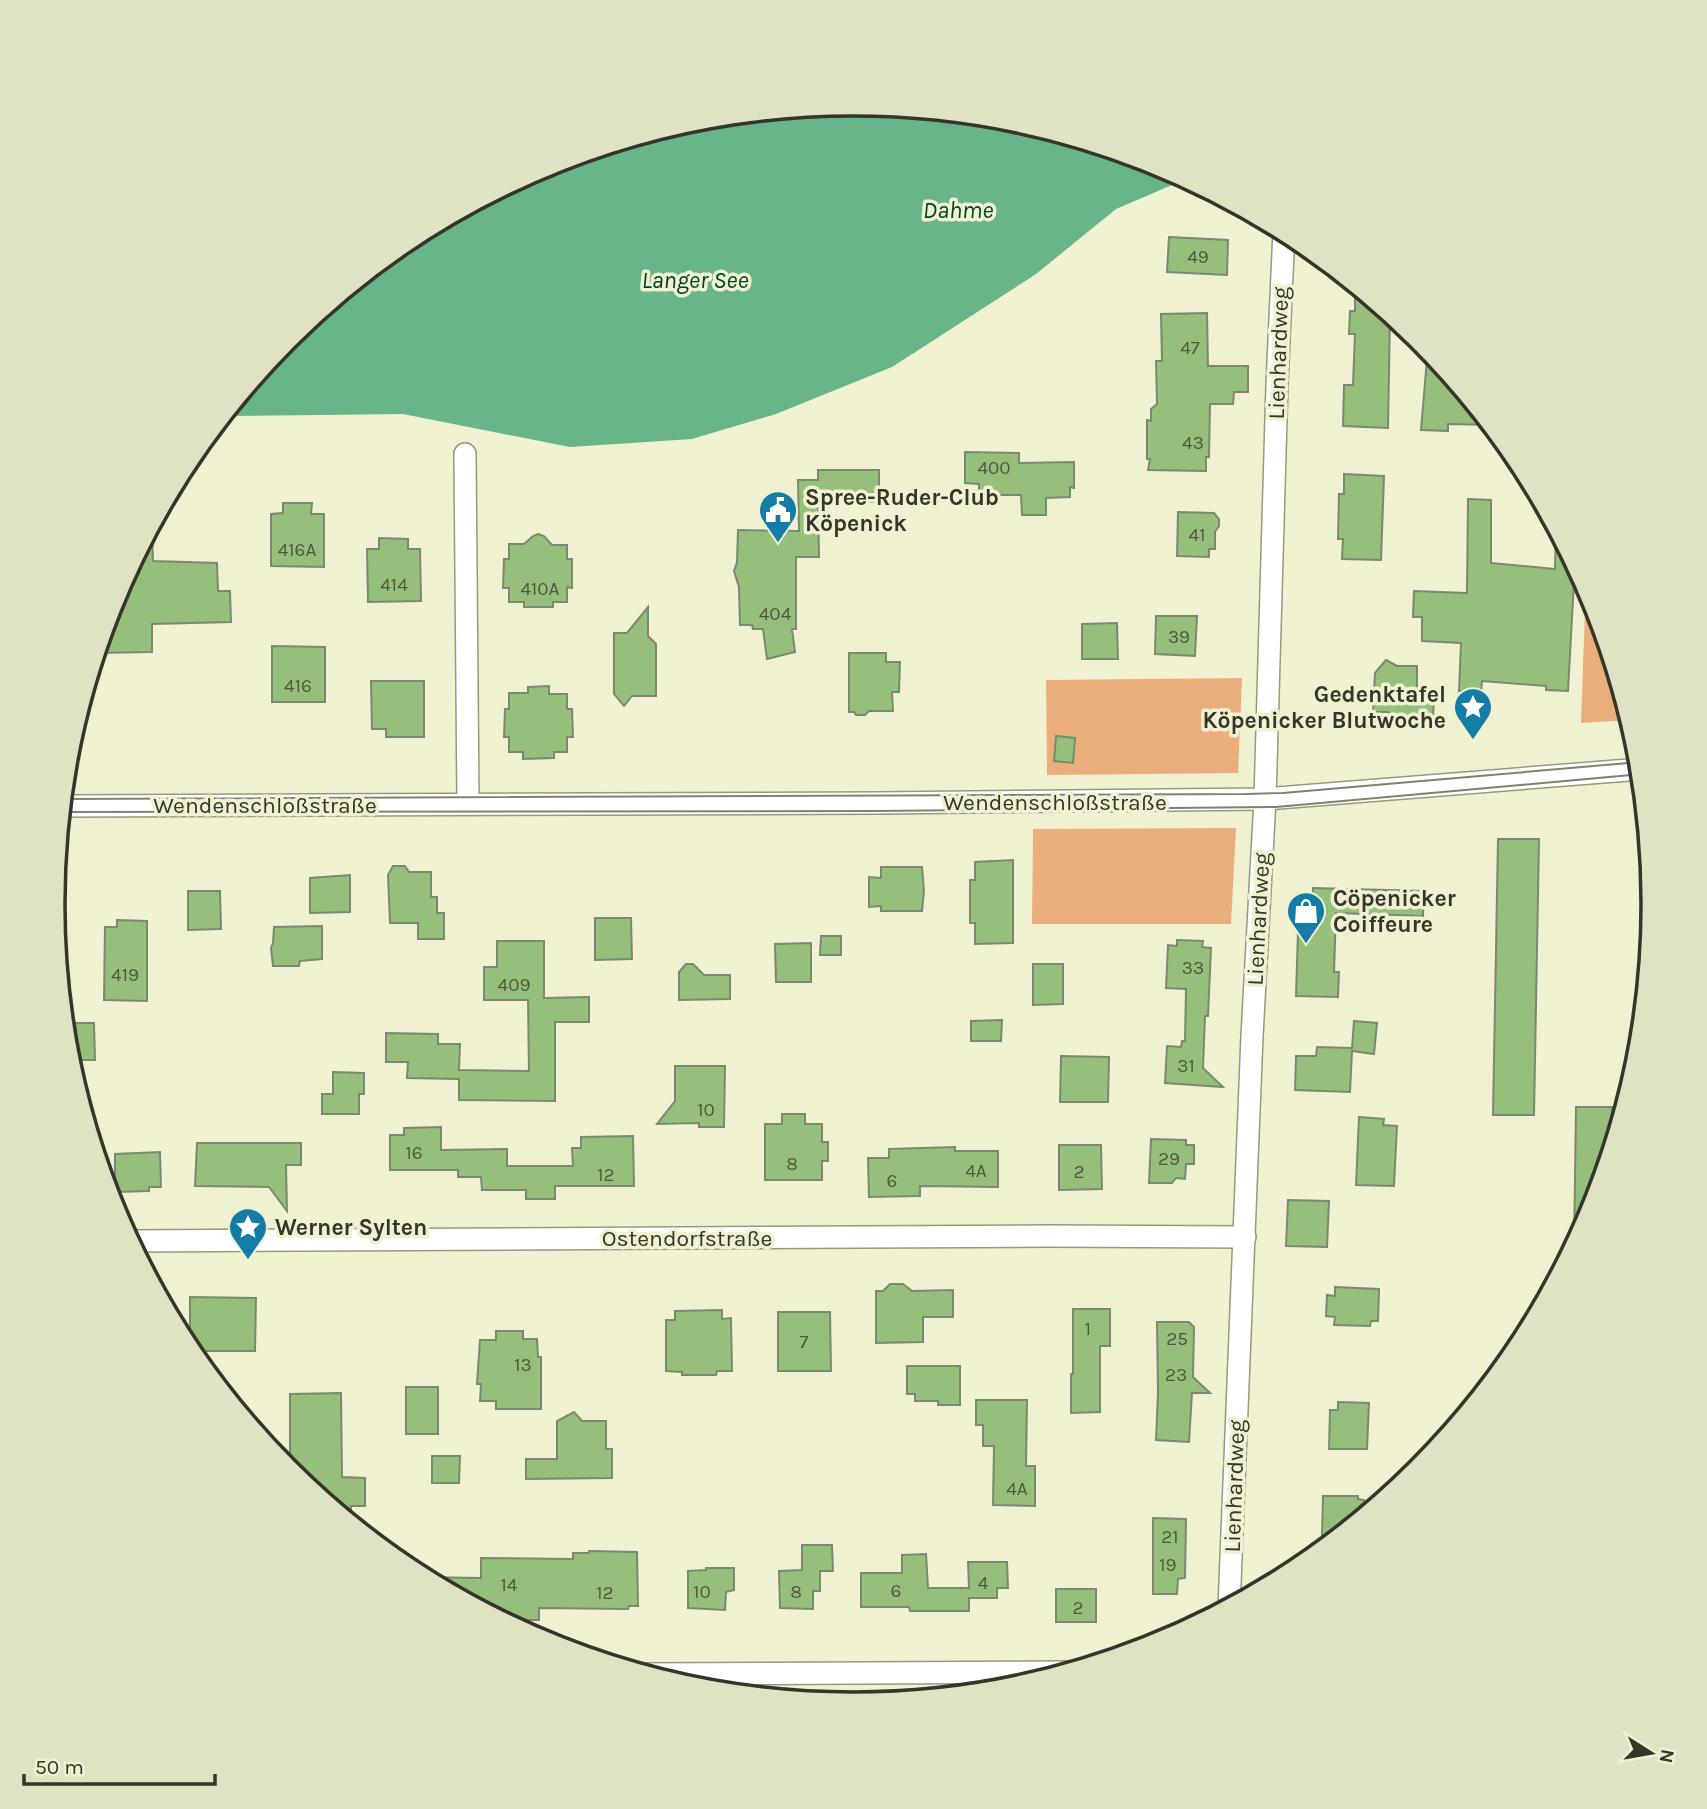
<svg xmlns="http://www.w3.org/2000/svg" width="1707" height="1809" font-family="Karla,sans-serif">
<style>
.green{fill:#eaae7d}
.water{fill:#67b589}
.building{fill:#97bf7c;stroke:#7a8a71;stroke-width:2}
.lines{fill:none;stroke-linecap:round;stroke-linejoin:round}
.street-casing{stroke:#98997c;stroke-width:24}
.street{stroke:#fff;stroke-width:21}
.tram{stroke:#81826e;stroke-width:2}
.labels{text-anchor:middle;stroke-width:7;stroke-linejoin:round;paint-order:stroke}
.number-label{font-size:19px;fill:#4e583e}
.street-label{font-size:23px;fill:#353529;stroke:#eff1d1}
.poi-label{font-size:23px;font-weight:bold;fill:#353529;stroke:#eff1d1;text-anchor:start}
.water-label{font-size:24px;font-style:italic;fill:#004226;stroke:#eff1d1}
.rim{fill:none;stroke:#353529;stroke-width:3.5}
</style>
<rect width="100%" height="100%" fill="#eff1d1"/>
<g class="green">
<path d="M1586,583l8,15 37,122 -50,3z"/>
<path d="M1242,678l-4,95 -191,2 -1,-95z"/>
<path d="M1236,828l-5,96h-199l1,-95z"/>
</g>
<path class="water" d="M854,104l156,15 150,46 26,14 -70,30 -80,65 -144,93 -116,47 -84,25 -122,8 -167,-33 -180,2 64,-78 122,-100 138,-74 151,-45z"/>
<g class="building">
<path d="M1169,237l59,3 -1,35 -60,-3z"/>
<path d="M1355,285l35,29 -2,114 -45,-2 1,-41h9l2,-51h-6l1,-23h5z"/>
<path d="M1207,313l1,53h40v26h-14l-1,12h-23l-1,53h-3v14l-58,-1 2,-11h-3v-39l4,1v-12l6,-5 -1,-43h6l-1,-47z"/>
<path d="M1428,347l27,33 37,45 -44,-1v7l-27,-1z"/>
<path d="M965,452l54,1v10l55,-1v26l-4,-1v10l-24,1v17h-24l-1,-20h-42v-11l-14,-1z"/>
<path d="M818,470h61v32h-61l1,55h-23v72h-4l3,23 -28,7 -4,-30h-10l-1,-4h-12l-1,-38 -5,-16 3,-9 1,-32 61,1 -1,-51h20z"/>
<path d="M1344,474l40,2 -3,84 -39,-1 1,-20h-5l1,-45h5z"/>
<path d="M1468,499l23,1v63l64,6 1,-41 19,35 -7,128 -22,-1v-4l-64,-5 -1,11 -22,-1 2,-48 -39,-2v-24h-9l1,-26 53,2z"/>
<path d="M283,503h29l-1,11h13v53l-53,-1v-52l12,-1z"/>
<path d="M1178,512l36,1 5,6v7l-4,6v17h-6v8l-32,-1z"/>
<path d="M152,525l1,36 64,2 1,28h12l1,31 -79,2v28l-55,1 17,-55z"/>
<path d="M538,534l6,2 8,9h15v14h5v29l-5,-1v15h-14v5h-29v-5h-15v-14h-6l1,-29h5v-15h15l9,-8z"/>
<path d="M379,538l29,1v10h12l1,52 -53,1 -1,-53h12z"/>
<path d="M648,607v29l8,8v52h-24l-8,10 -10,-12v-61h13z"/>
<path d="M1156,616h41l-2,40 -40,-2z"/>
<path d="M1117,623l1,36h-36v-35z"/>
<path d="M272,646l53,1v55h-53z"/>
<path d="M849,653h37v9h14l-1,30h-7l1,19h-24l-4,4h-9l-2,-3h-5z"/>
<path d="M1386,660l11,6h20v29l17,1 -1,22h-38l-7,-6h-15l2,-39z"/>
<path d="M371,681h53v56h-38v-8h-14z"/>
<path d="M549,686v8h18v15h5l1,28h-6v15h-13v6l-31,1v-7h-14v-15h-5l1,-28h4v-16h19v-6z"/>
<path d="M1056,736l19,2 -2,25 -19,-2z"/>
<path d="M1498,839h41l-5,276h-41z"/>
<path d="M1013,860v83l-38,1v-21h-5v-43h5v-18z"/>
<path d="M393,866h12l4,6h22v25h6v16h7v26h-26v-16h-28l-2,-48z"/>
<path d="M881,867h41l2,24 -2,20h-41v-5l-12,1v-30l12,1z"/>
<path d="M350,875v37l-40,1v-35z"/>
<path d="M1313,888l111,3 -1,25 -87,-3 -2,59h5l-1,25 -42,-1 2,-64 14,1z"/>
<path d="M188,891h32l1,38 -33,1z"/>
<path d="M595,918h36l1,41 -37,1z"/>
<path d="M117,920l30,1v80l-43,-1 1,-73h12z"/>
<path d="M322,926v33l-22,2 -1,5h-26l-2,-18 2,-5 1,-16z"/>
<path d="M821,936h20v19h-21z"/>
<path d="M1177,940l26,1 -1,6 9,1 -3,68h-3l-2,52 20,19 -58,-4 2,-37 14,1 1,-6h3l1,-52 -20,-1 2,-43 9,1z"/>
<path d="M497,941h47v57l45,-1v25h-34v79l-96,-1v-21l-52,-1 1,-16h-22v-29l52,1v10h22l-1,26 70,1 -1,-71h-44v-33h13z"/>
<path d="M811,943v39h-35l-1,-38z"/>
<path d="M686,964h7l11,11h26v24l-51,1v-28z"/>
<path d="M1033,964h30v40l-30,1z"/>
<path d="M1002,1020l-1,21h-30v-20z"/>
<path d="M1354,1021l23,2 -3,31 -22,-3 -2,41 -55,-2 1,-34h20l1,-9 35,1z"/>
<path d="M64,1023h30l1,37h-27z"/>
<path d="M1061,1056l48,1 -1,45h-48z"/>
<path d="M675,1066h50l-1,61h-25v-4l-42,1 18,-23z"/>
<path d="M333,1072l31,1v21h-5v20h-37v-20h11z"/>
<path d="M1576,1107h36v44l-19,60 -19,38z"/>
<path d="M782,1114h23v10h17v18h6v19h-6v19h-57v-56h17z"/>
<path d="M1359,1117l25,2 -1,6 14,1 -3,60 -38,-1z"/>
<path d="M441,1127v23l66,-1v17h66l-1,-18h9v-11l52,-1 1,50h-79v13h-29v-9h-44l-1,-13h-23v-7h-68v-35h14v-7z"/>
<path d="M1151,1139l35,1v5h8v19h-8l-1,15 -9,-1 -4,5h-23z"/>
<path d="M197,1143h104v22h-15l1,46 -18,-24 -74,-1z"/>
<path d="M1059,1145h42l1,44 -43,1z"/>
<path d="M955,1147v4h43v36l-78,-1v10l-51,1 -1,-39h21v-9z"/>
<path d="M160,1152l1,35h-12v4l-34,1v-38z"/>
<path d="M1288,1200l41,1 -2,46 -41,-1z"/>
<path d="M890,1284h13l9,7 41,-1v27h-30v25l-47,1v-52h7z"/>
<path d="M1335,1287l44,2 -1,32h-7l-1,5 -36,-1 1,-8 -9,-1 1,-21 8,1z"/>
<path d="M190,1297l66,1 -1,53h-65z"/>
<path d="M1073,1309h37v37h-10v66l-29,1v-39h2z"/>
<path d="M722,1310v9l9,-1 1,53h-15l-1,4h-34v-3l-16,-1v-51h9v-9z"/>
<path d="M778,1312h52l1,59h-53z"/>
<path d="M1157,1322h32l5,5 -1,50 17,16h-18l-3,49 -33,-2 2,-47z"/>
<path d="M496,1331h27v8h14l1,18h3v52h-45v-8h-16l1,-17h-4l3,-44h16z"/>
<path d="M907,1366h53v39h-22v-4h-23v-7h-8z"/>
<rect x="406" y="1387" width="32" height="47"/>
<path d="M341,1393l1,84 23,1v28h-14v17l-61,-50v-79z"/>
<path d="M976,1400h51l-1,66h9v40l-42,-1 1,-59h-11v-21h-7z"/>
<path d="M1338,1402l31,1 -2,46h-38l1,-39h8z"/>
<path d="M574,1412l8,9h24v28h6v29l-86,1v-20h31v-38z"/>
<path d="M432,1456h28l-1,27h-27z"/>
<path d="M1323,1496h35v3l6,1v17l-24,20 -18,-1z"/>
<path d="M1153,1518l33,1 -1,59 -7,1 -1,15h-24z"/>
<path d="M802,1545h30l1,26h-13v20h-7v18l-33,-1 -1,-37 23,-1z"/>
<path d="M589,1551l48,1 1,54h-9l-1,3 -89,-1v12h-38l-80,-43 60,1v-20l92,1v-6h16z"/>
<path d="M926,1554l2,34h41l-1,-26h39l1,26h-11v10h-28v13h-59l-1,-4h-48v-34h41v-18z"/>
<path d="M706,1568h28v22l-8,2 -1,18 -37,-2v-37l18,-1z"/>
<rect x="1056" y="1589" width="40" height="33"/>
</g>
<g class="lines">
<defs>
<g id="street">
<path d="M465,454l3,350"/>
<path d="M62,806l816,-3 387,-4 376,-30"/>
<path d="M130,1241l917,-5 198,1"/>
<path d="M1229,1608l23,-572 13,-237 12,-415 7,-153"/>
<path d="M644,1674l426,-2"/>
</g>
</defs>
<use href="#street" class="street-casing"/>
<use href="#street" class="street"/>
<g class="tram">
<path d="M63,799l1184,-5 36,-1 357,-31"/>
<path d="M62,812l815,-1 399,-4 366,-33"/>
</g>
</g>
<defs>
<symbol id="civic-pin" viewBox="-11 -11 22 30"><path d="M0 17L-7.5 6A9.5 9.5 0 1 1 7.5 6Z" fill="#137da7" stroke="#eff1d1"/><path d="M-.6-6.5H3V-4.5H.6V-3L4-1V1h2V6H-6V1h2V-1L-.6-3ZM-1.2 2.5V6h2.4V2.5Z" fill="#fff"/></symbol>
<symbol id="sight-pin" viewBox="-11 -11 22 30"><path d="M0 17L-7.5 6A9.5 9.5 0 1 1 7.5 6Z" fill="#137da7" stroke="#eff1d1"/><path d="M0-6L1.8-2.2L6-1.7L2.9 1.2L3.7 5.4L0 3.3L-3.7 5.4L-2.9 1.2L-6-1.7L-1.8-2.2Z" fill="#fff"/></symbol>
<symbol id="shop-pin" viewBox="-11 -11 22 30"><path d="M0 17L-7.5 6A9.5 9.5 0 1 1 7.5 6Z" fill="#137da7" stroke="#eff1d1"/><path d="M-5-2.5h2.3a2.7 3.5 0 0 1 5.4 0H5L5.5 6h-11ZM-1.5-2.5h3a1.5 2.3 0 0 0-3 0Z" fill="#fff"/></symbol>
</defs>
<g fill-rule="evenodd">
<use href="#civic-pin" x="756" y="488" width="44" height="60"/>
<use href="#sight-pin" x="1451" y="685" width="44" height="60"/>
<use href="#shop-pin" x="1284" y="889" width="44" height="60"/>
<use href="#sight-pin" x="226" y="1205" width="44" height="60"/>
</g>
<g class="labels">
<g class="number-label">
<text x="1198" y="263">49</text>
<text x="1190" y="354">47</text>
<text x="1193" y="449">43</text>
<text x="994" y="474">400</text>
<text x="1197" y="541">41</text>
<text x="297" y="556">416A</text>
<text x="394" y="591">414</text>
<text x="540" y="595">410A</text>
<text x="775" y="620">404</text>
<text x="1179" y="643">39</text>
<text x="298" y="692">416</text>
<text x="1193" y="974">33</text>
<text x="125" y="981">419</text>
<text x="514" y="991">409</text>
<text x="1186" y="1072">31</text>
<text x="706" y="1116">10</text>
<text x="414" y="1159">16</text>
<text x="1169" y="1165">29</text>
<text x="792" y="1170">8</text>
<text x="976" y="1177">4A</text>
<text x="1079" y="1178">2</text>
<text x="606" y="1181">12</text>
<text x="892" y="1187">6</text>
<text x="1088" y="1335">1</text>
<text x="1177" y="1345">25</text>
<text x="804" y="1348">7</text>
<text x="523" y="1371">13</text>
<text x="1176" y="1381">23</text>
<text x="1017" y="1495">4A</text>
<text x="1170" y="1543">21</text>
<text x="1168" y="1571">19</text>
<text x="983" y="1589">4</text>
<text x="509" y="1591">14</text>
<text x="896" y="1597">6</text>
<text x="702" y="1598">10</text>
<text x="796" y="1598">8</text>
<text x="605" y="1599">12</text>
<text x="1078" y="1614">2</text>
</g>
<g class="street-label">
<text transform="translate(1278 353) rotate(-88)" y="8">Lienhardweg</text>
<text x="1055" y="810">Wendenschloßstraße</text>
<text x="265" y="813">Wendenschloßstraße</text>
<text transform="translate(1258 919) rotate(-87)" y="8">Lienhardweg</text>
<text x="687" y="1246">Ostendorfstraße</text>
<text transform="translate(1234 1486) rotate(-88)" y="8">Lienhardweg</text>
</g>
<g class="poi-label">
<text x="805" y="505">Spree-Ruder-Club<tspan x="805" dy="26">Köpenick</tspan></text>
<text x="1446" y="702" text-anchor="end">Gedenktafel<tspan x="1446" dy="26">Köpenicker Blutwoche</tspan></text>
<text x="1333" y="906">Cöpenicker<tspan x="1333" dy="26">Coiffeure</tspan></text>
<text x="275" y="1235">Werner Sylten</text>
</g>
<g class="water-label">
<text x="958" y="218">Dahme</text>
<text x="695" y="288">Langer See</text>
</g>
</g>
<path d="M0 0H1707V1809H0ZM65 904a788 788 0 1 1 1576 0a788 788 0 1 1-1576 0Z" fill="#e0e2c4" fill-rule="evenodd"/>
<path class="rim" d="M65 904a788 788 0 1 1 1576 0a788 788 0 1 1-1576 0Z"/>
<g transform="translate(1651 1753) rotate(101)" stroke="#eff1d1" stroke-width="5" paint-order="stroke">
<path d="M0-5L12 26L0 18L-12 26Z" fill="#353529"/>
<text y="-10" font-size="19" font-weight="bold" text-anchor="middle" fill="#353529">N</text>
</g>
<path d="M24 1774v10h191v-10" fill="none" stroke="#353529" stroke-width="3.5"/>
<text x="35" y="1774" font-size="21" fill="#353529" stroke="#eff1d1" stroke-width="5" paint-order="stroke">50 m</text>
</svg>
